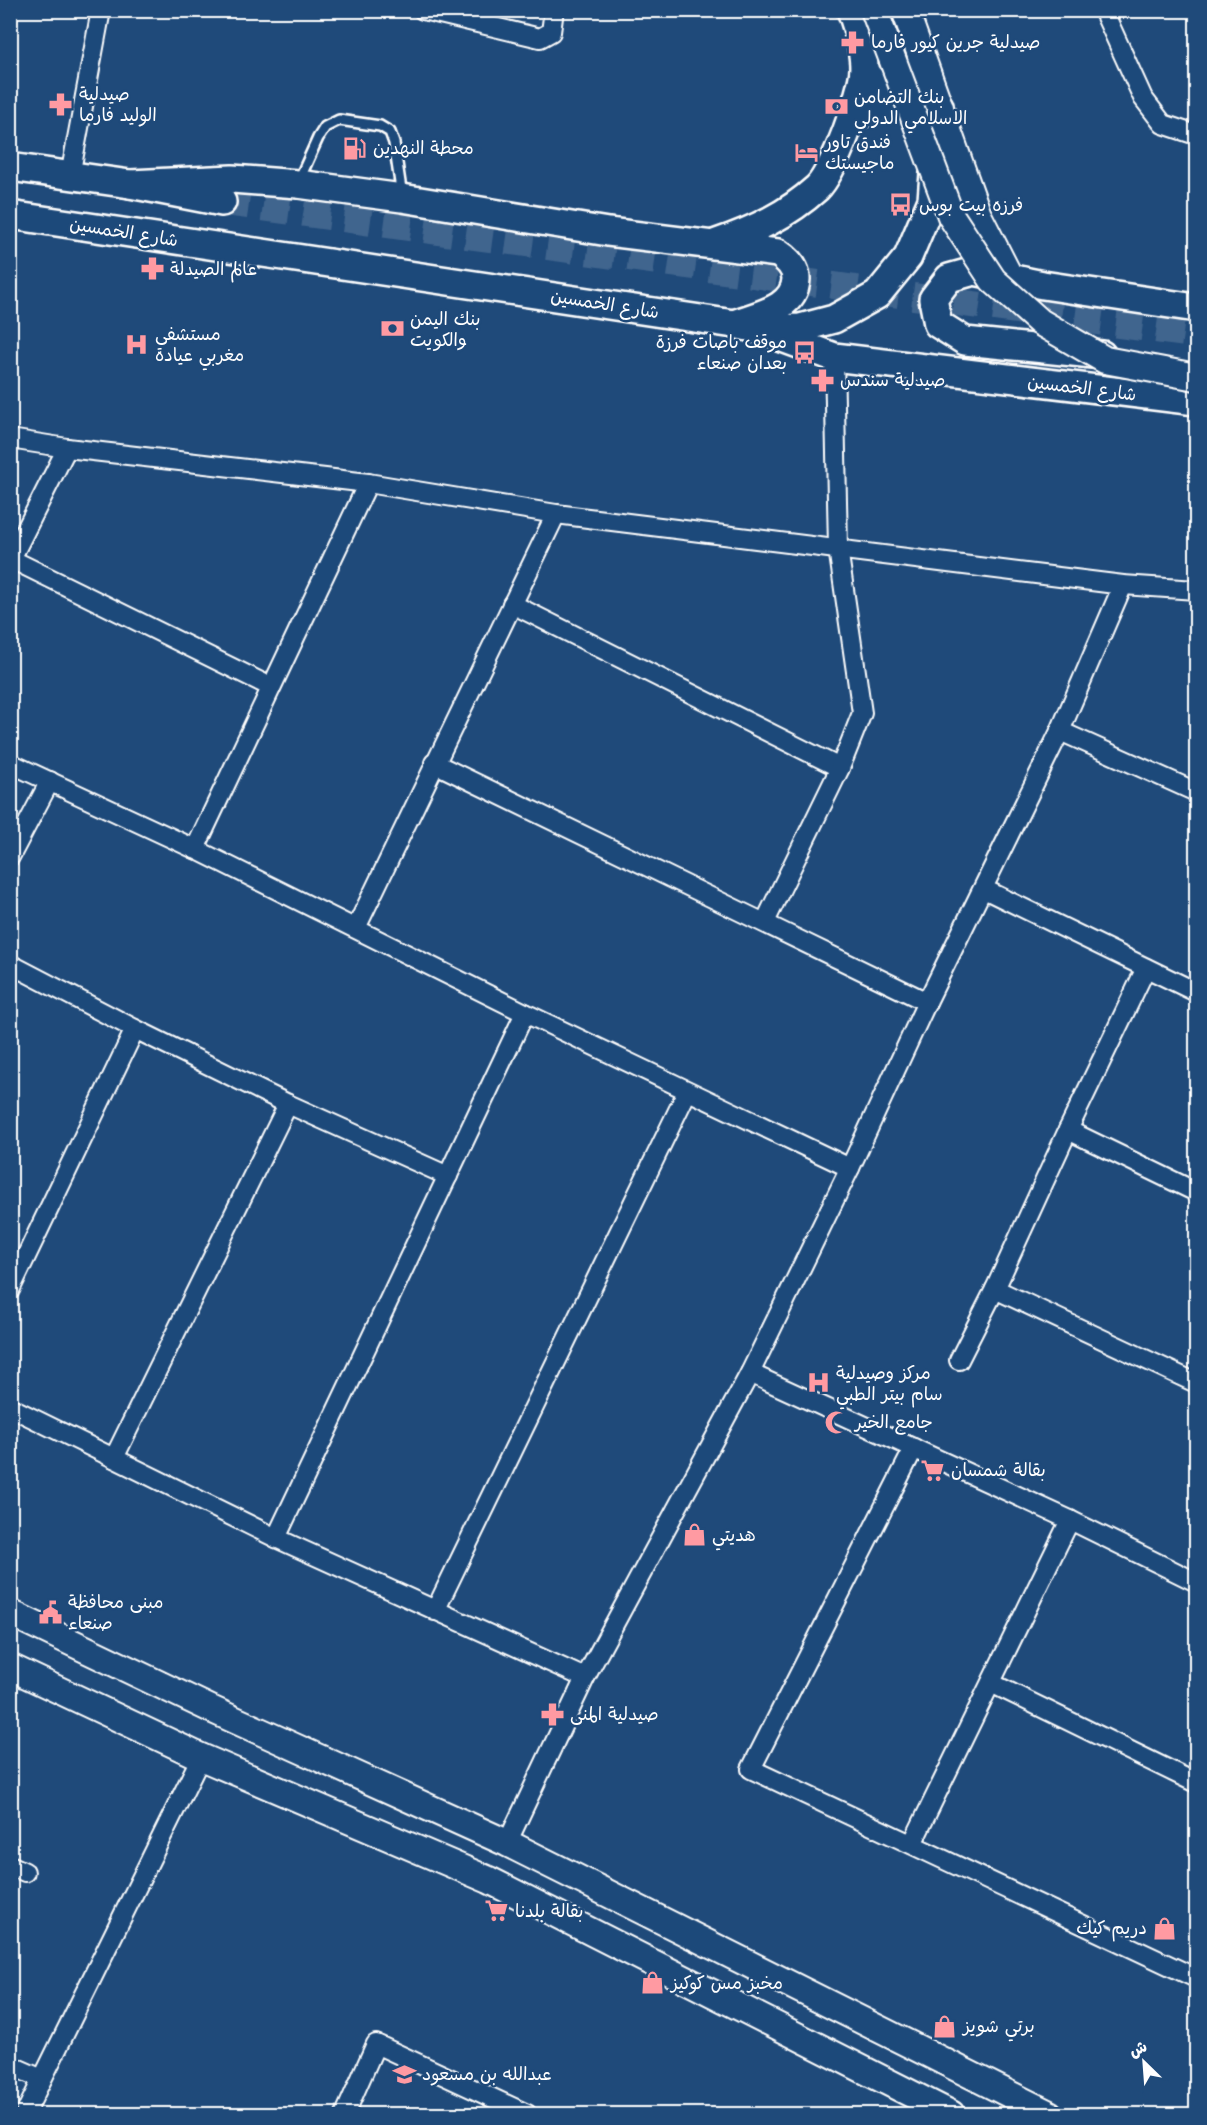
<svg xmlns="http://www.w3.org/2000/svg" width="1207" height="2125" font-family="Mali,'Playpen Sans Arabic',sans-serif">
<style>
.lines{fill:none;stroke-linecap:round;stroke-linejoin:round}
.primary-tunnel{stroke:#41658e;stroke-width:27;stroke-dasharray:27 14;stroke-linecap:butt}
.lane-casing{stroke:#fff;stroke-width:14}
.street-casing{stroke:#fff;stroke-width:22}
.secondary-casing{stroke:#fff;stroke-width:30}
.primary-casing{stroke:#fff;stroke-width:32}
.lane{stroke:#1f4a7a;stroke-width:9}
.street{stroke:#1f4a7a;stroke-width:18}
.secondary{stroke:#1f4a7a;stroke-width:26}
.primary{stroke:#1f4a7a;stroke-width:27}
.secondary-bridge-casing{stroke:#fff;stroke-width:30;stroke-linecap:butt}
.secondary-bridge{stroke:#1f4a7a;stroke-width:26}
.labels{text-anchor:middle;stroke-width:5;stroke-linejoin:round;paint-order:stroke}
.poi-label{font-size:18px;fill:#fff;stroke:#1f4a7a;text-anchor:start}
.street-label{font-size:18px;fill:#fff;stroke:#1f4a7a}
</style>
<rect width="100%" height="100%" fill="#1f4a7a"/>
<filter id="ink" filterUnits="userSpaceOnUse"><feTurbulence type="fractalNoise" baseFrequency=".0167" numOctaves="2"/><feDisplacementMap in="SourceGraphic" scale="12" xChannelSelector="R" yChannelSelector="G"/><feConvolveMatrix kernelMatrix="1 2 1 2 8 2 1 2 1" color-interpolation-filters="sRGB"/></filter>
<g filter="url(#ink)">
<g class="lines">
<path class="primary-tunnel" d="M222,202l974,133"/>
<defs>
<path id="lane" d="M299,180l19,-42 7,-11 14,-7 41,6 10,6 4,11 8,53"/>
<g id="street">
<path d="M423,10l117,28 11,-6 3,-22"/>
<path d="M1103,10l40,88 20,26 33,11"/>
<path d="M70,176l31,-166"/>
<path d="M10,439l57,9 301,35 188,31 567,71 73,5"/>
<path d="M67,448l-56,111 260,128"/>
<path d="M512,604l328,164"/>
<path d="M1060,731l136,61"/>
<path d="M10,763l185,86 330,164 325,155"/>
<path d="M434,763l493,239"/>
<path d="M195,849l173,-366"/>
<path d="M10,857l40,-76"/>
<path d="M984,889l212,103"/>
<path d="M765,922l75,-154 22,-55 -24,-165 -4,-191"/>
<path d="M356,928l200,-414"/>
<path d="M10,964l125,65 153,75 160,72"/>
<path d="M1068,1130l128,62"/>
<path d="M995,1289l201,94"/>
<path d="M10,1290l125,-261"/>
<path d="M959,1360l36,-71 73,-159 78,-162"/>
<path d="M750,1373l320,147 126,62"/>
<path d="M10,1407l266,131 309,140"/>
<path d="M914,1448l-163,321 445,209"/>
<path d="M114,1458l174,-354"/>
<path d="M276,1538l249,-525"/>
<path d="M435,1611l252,-519"/>
<path d="M991,1683l205,100"/>
<path d="M507,1843l78,-165 165,-305 100,-205 77,-166 133,-271 63,-146"/>
<path d="M912,1844l158,-324"/>
<path d="M10,1865l15,7"/>
<path d="M10,2065l32,14"/>
<path d="M25,2114l176,-357"/>
<path d="M345,2114l31,-70 151,70"/>
</g>
<g id="secondary">
<path d="M905,10l73,205 32,63 16,3"/>
<path d="M10,1613l203,97 294,133 542,271"/>
<path d="M10,1667l191,90 288,123 462,234"/>
</g>
<g id="primary">
<path d="M864,71c18,28 50,21 57,-11"/>
<path d="M10,167l120,17 92,18"/>
<path d="M130,184l102,-5 66,5 104,14 206,34 170,21c9,6 18,14 18,26 -1,30 -39,36 -62,45"/>
<path d="M10,215l724,109 24,5 76,28 362,44"/>
<path d="M717,243c38,-13 70,-28 100,-55 17,-16 46,-96 47,-119 0,-21 -6,-40 -13,-59"/>
<path d="M769,329l31,-1 34,-9 43,-24 31,-38 24,-57 7,-94 -41,-2 -47,12"/>
<path d="M1102,355l-137,-14 -27,-17 -5,-25 16,-21 25,-7 69,14 153,23"/>
</g>
</defs>
<use href="#lane" class="lane-casing"/>
<use href="#street" class="street-casing"/>
<use href="#secondary" class="secondary-casing"/>
<use href="#primary" class="primary-casing"/>
<use href="#lane" class="lane"/>
<use href="#street" class="street"/>
<use href="#secondary" class="secondary"/>
<use href="#primary" class="primary"/>
<defs>
<path id="secondary-bridge" d="M874,10l77,206 42,64 47,42 65,38 91,17"/>
</defs>
<use href="#secondary-bridge" class="secondary-bridge-casing"/>
<use href="#secondary-bridge" class="secondary-bridge"/>
</g>
</g>
<defs>
<symbol id="pharmacy-bare" viewBox="-9 -9 18 18"><path d="M-2-6h4v4h4v4h-4v4h-4v-4h-4v-4h4Z" fill="#ff9aa2" stroke="#1f4a7a" stroke-width="2.5" paint-order="stroke"/></symbol>
<symbol id="bank-bare" viewBox="-9 -9 18 18"><path d="M-6-4H6V4H-6ZM0-2.3a2.3 2.3 0 1 0 0 4.6a2.3 2.3 0 1 0 0-4.6Z" fill="#ff9aa2" stroke="#1f4a7a" stroke-width="2.5" paint-order="stroke"/></symbol>
<symbol id="fuel-bare" viewBox="-9 -9 18 18"><path d="M-5.5-6h7V0h2V4h1.3V-2.5L3-4.5l.8-.8L6-3V5H2.5V1h-1V6h-7ZM-4.2-4.7v3.2H.2V-4.7Z" fill="#ff9aa2" stroke="#1f4a7a" stroke-width="2.5" paint-order="stroke"/></symbol>
<symbol id="hotel-bare" viewBox="-9 -9 18 18"><path d="M-6-4.5h1.5V1H6V5H4.5V3h-9V5H-6ZM-4 0a1.8 1.8 0 1 1 3.6 0ZM.5 0V-2.5h3Q6-2.5 6 0Z" fill="#ff9aa2" stroke="#1f4a7a" stroke-width="2.5" paint-order="stroke"/></symbol>
<symbol id="bus-bare" viewBox="-9 -9 18 18"><path d="M-5-6H5V4H4V6H2V4H-2V6H-4V4H-5ZM-3.5-4V0h7V-4ZM-3.5 1.2v1.5H-2V1.2ZM2 1.2v1.5H3.5V1.2Z" fill="#ff9aa2" stroke="#1f4a7a" stroke-width="2.5" paint-order="stroke"/></symbol>
<symbol id="hospital-bare" viewBox="-9 -9 18 18"><path d="M-5-5h3v3.5h4V-5h3V5h-3V1.5h-4V5h-3Z" fill="#ff9aa2" stroke="#1f4a7a" stroke-width="2.5" paint-order="stroke"/></symbol>
<symbol id="mosque-bare" viewBox="-9 -9 18 18"><path d="M3.5-4.9A6 6 0 1 0 3.5 4.9A5 5 0 1 1 3.5-4.9Z" fill="#ff9aa2" stroke="#1f4a7a" stroke-width="2.5" paint-order="stroke"/></symbol>
<symbol id="supermarket-bare" viewBox="-9 -9 18 18"><path d="M-6-5.5h2.5l.6 2H6L4.5 2H-2.5L-4.4-4H-6ZM-1.5 3.2a1.3 1.3 0 1 0 .1 0ZM3 3.2a1.3 1.3 0 1 0 .1 0Z" fill="#ff9aa2" stroke="#1f4a7a" stroke-width="2.5" paint-order="stroke"/></symbol>
<symbol id="shop-bare" viewBox="-9 -9 18 18"><path d="M-5-2.5h2.3a2.7 3.5 0 0 1 5.4 0H5L5.5 6h-11ZM-1.5-2.5h3a1.5 2.3 0 0 0-3 0Z" fill="#ff9aa2" stroke="#1f4a7a" stroke-width="2.5" paint-order="stroke"/></symbol>
<symbol id="civic-bare" viewBox="-9 -9 18 18"><path d="M-.6-6.5H3V-4.5H.6V-3L4-1V1h2V6H-6V1h2V-1L-.6-3ZM-1.2 2.5V6h2.4V2.5Z" fill="#ff9aa2" stroke="#1f4a7a" stroke-width="2.5" paint-order="stroke"/></symbol>
<symbol id="school-bare" viewBox="-9 -9 18 18"><path d="M0-5L7-2L0 1L-7-2ZM-4 1L0 2.5L4 1V4Q0 6-4 4Z" fill="#ff9aa2" stroke="#1f4a7a" stroke-width="2.5" paint-order="stroke"/></symbol>
</defs>
<g fill-rule="evenodd">
<use href="#pharmacy-bare" x="836" y="26" width="33" height="33"/>
<use href="#pharmacy-bare" x="44" y="88" width="33" height="33"/>
<use href="#bank-bare" x="820" y="90" width="33" height="33"/>
<use href="#fuel-bare" x="338" y="132" width="33" height="33"/>
<use href="#hotel-bare" x="790" y="136" width="33" height="33"/>
<use href="#bus-bare" x="884" y="188" width="33" height="33"/>
<use href="#pharmacy-bare" x="136" y="252" width="33" height="33"/>
<use href="#bank-bare" x="376" y="312" width="33" height="33"/>
<use href="#hospital-bare" x="120" y="328" width="33" height="33"/>
<use href="#bus-bare" x="788" y="336" width="33" height="33"/>
<use href="#pharmacy-bare" x="806" y="364" width="33" height="33"/>
<use href="#hospital-bare" x="802" y="1366" width="33" height="33"/>
<use href="#mosque-bare" x="820" y="1406" width="33" height="33"/>
<use href="#supermarket-bare" x="916" y="1454" width="33" height="33"/>
<use href="#shop-bare" x="678" y="1518" width="33" height="33"/>
<use href="#civic-bare" x="34" y="1596" width="33" height="33"/>
<use href="#pharmacy-bare" x="536" y="1698" width="33" height="33"/>
<use href="#supermarket-bare" x="480" y="1894" width="33" height="33"/>
<use href="#shop-bare" x="1148" y="1912" width="33" height="33"/>
<use href="#shop-bare" x="636" y="1966" width="33" height="33"/>
<use href="#shop-bare" x="928" y="2010" width="33" height="33"/>
<use href="#school-bare" x="388" y="2058" width="33" height="33"/>
</g>
<g class="labels">
<g class="poi-label">
<text x="871" y="48">صيدلية جرين كيور فارما</text>
<text x="79" y="100">صيدلية<tspan x="79" dy="21">الوليد فارما</tspan></text>
<text x="854" y="103">بنك التضامن<tspan x="854" dy="21">الاسلامي الدولي</tspan></text>
<text x="825" y="148">فندق تاور<tspan x="825" dy="21">ماجيستك</tspan></text>
<text x="373" y="154">محطة النهدين</text>
<text x="919" y="211">فرزه بيت بوس</text>
<text x="170" y="275">عالم الصيدلة</text>
<text x="410" y="325">بنك اليمن<tspan x="410" dy="21">والكويت</tspan></text>
<text x="155" y="340">مستشفى<tspan x="155" dy="21">مغربي عيادة</tspan></text>
<text x="787" y="348" text-anchor="end">موقف باصات فرزة<tspan x="787" dy="21">بعدان صنعاء</tspan></text>
<text x="840" y="386">صيدلية سندس</text>
<text x="836" y="1379">مركز وصيدلية<tspan x="836" dy="21">سام بيتر الطبي</tspan></text>
<text x="855" y="1428">جامع الخير</text>
<text x="951" y="1476">بقالة شمسان</text>
<text x="712" y="1541">هديتي</text>
<text x="68" y="1608">مبنى محافظة<tspan x="68" dy="21">صنعاء</tspan></text>
<text x="570" y="1720">صيدلية المنى</text>
<text x="515" y="1917">بقالة بلدنا</text>
<text x="1147" y="1934" text-anchor="end">دريم كيك</text>
<text x="671" y="1989">مخبز مس كوكيز</text>
<text x="963" y="2032">برتي شويز</text>
<text x="422" y="2080">عبدالله بن مسعود</text>
</g>
<g class="street-label">
<text transform="translate(124 232) rotate(9)" y="6">شارع الخمسين</text>
<text transform="translate(605 304) rotate(9)" y="6">شارع الخمسين</text>
<text transform="translate(1082 388) rotate(7)" y="6">شارع الخمسين</text>
</g>
</g>
<rect width="1207" height="2125" fill="none" stroke="#1f4a7a" stroke-width="36"/>
<rect x="18" y="18" width="1171" height="2089" fill="none" stroke="#fff" stroke-width="2" filter="url(#ink)"/>
<g transform="translate(1144 2062) rotate(335)" stroke="#1f4a7a" stroke-width="4.5" paint-order="stroke">
<path d="M0-4.5L10 22L0 15L-10 22Z" fill="#ffffff"/>
<text y="-9" font-size="16" font-weight="bold" text-anchor="middle" fill="#ffffff">ش</text>
</g>
</svg>
